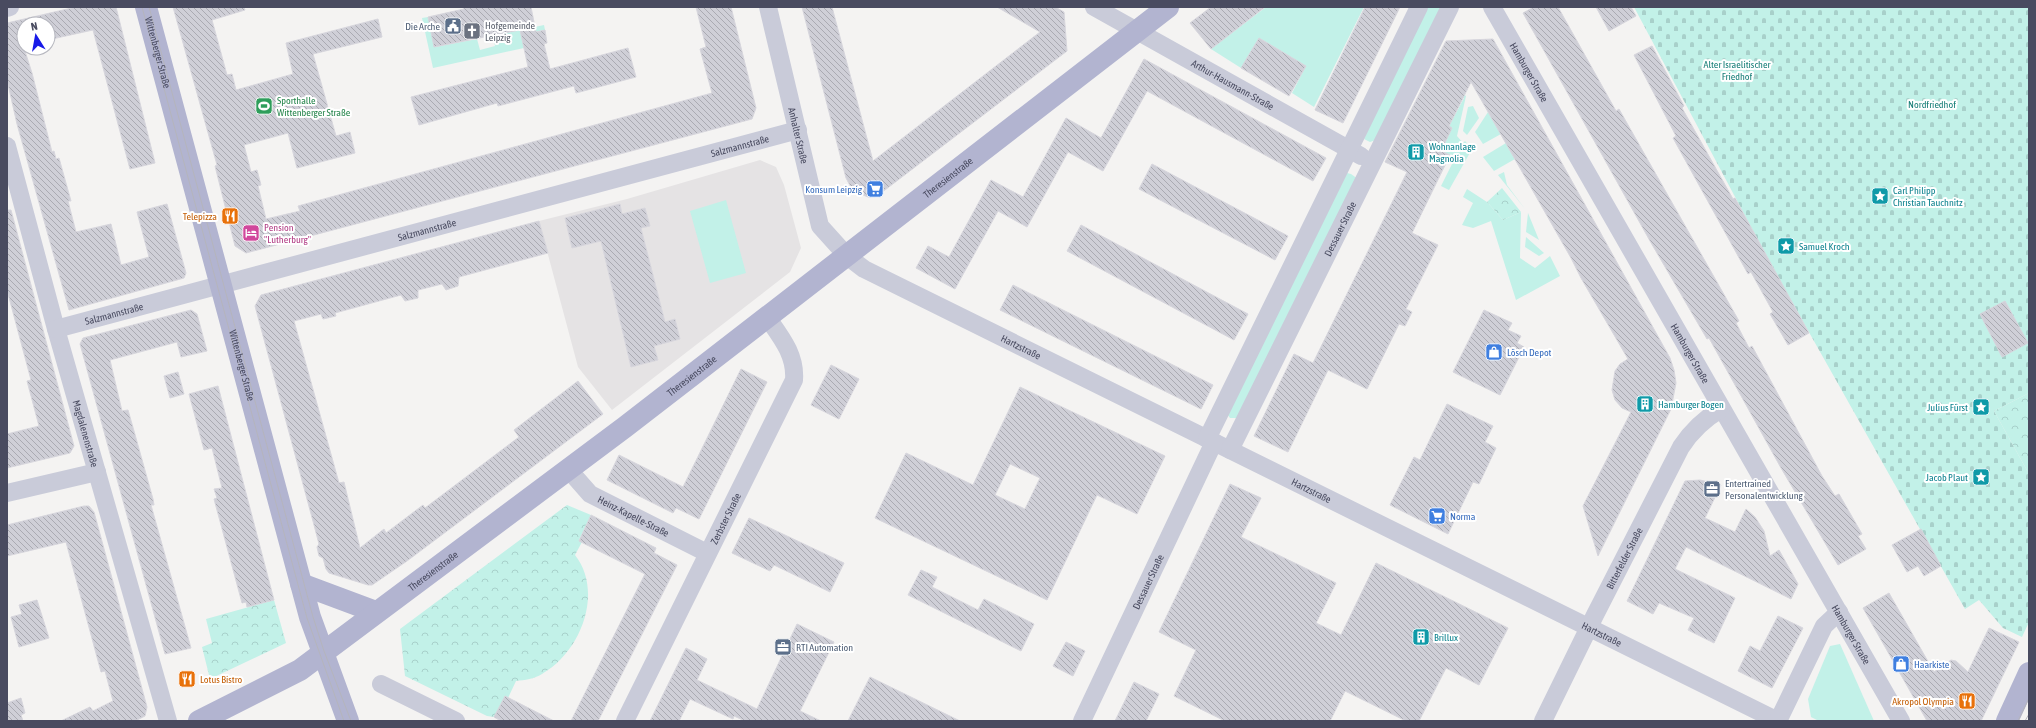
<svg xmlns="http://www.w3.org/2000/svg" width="2036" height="728" font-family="'Asap Condensed',sans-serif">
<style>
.education{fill:#e5e3e4}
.green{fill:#c2f1e8}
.cemetery{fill:url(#cemetery-stones)}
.park{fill:url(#park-crowns)}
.building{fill:url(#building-back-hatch);stroke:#d7d6dd;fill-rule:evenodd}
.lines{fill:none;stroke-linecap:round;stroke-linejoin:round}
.minor{stroke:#c9cbd9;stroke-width:18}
.major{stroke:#b2b4d0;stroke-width:22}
.tram{stroke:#b5b4bc;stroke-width:1}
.labels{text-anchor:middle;stroke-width:4;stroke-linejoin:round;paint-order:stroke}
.worship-label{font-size:10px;fill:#5b616d;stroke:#fff;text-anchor:start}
.service-label{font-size:10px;fill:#4e5e75;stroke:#fff;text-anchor:start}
.street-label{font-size:10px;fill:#494b60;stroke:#fff}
.park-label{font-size:10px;fill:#177f78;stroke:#fff}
.leisure-label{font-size:10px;fill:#27864d;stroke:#fff;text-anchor:start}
.culture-label{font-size:10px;fill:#0d838f;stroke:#fff;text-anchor:start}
.shop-label{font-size:10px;fill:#366cbe;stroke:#fff;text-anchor:start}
.food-label{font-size:10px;fill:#c56008;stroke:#fff;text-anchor:end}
.hotel-label{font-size:10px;fill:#b23c85;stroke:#fff;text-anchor:start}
</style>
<defs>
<pattern id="cemetery-stones" width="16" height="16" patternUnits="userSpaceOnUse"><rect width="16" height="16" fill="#c2f1e8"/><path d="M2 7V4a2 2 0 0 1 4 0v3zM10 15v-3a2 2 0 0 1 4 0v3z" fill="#a8d0ca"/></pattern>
<pattern id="park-crowns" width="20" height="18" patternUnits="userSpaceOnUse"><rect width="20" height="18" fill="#c2f1e8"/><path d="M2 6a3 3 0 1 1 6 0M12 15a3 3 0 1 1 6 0" fill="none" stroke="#a8d0ca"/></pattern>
<pattern id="building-back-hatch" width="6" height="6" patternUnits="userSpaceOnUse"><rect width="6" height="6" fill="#cfcfd7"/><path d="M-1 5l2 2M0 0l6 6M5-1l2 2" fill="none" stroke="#aaaab2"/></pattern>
</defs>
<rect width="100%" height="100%" fill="#f4f3f2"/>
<path class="education" d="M760,160l16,7 8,18 17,63 -11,24 -178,138 -34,-43 -39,-146 88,-22z"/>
<g class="green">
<path d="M1266,7h98l-50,100 -22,-14 14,-27 -47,-28 -18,30 -30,-19z"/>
<path d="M1423,7h21l-68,133 -6,2 -6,-3z"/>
<path d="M428,17l7,30 42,-8 3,11 15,-4 -2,-10 51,-11 1,5 -24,5 3,13 -91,20 -11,-50z"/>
<path d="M1460,92l6,4 -9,40 6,7 2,-2 7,8 -23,41 -8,-4 14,-28 -4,-4 -1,1 -12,-6 8,-8 6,-13 -3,-2 15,-28 -5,-3z"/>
<path d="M1473,106l6,12 -12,17 -4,-4 5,-24z"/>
<path d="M1488,112l13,22 -18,10 -8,-12z"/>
<path d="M1506,143l9,16 -21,12 -11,-14z"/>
<path d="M1504,172l3,13 18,24 -27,-34z"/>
<path d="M1347,173l4,1 7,5 -118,239h-10l-3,-4z"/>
<path d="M1467,189l20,13 16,18 18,-8 -1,46 15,10 15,-12 10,20 -44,24 -25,-79 -18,7 -11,-3 11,-22 -10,-6z"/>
<path d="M726,200l20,73 -36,10 -20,-72z"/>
<path d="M1528,213l11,27 -13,-8z"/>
<path d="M1526,237l18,16 -5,3 -14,-9z"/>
<path d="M1840,644l34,77h-55l-8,-4 -3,-18 22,-53z"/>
</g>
<path class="cemetery" d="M1634,7h395v386l-35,18 35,63v148l-7,15 -19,-9 -24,-28 -14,9 -190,-337z"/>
<g class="park">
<path d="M1502,188l19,24 -18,8 -16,-18z"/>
<path d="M2029,393v81l-35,-63z"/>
<path d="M567,505l24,10 -12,25 3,2 -7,13c29,37 6,97 -33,119 -8,5 -17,6 -26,7l-8,17 -3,-2 -11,21 -7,-1 -82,-40 -5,-47z"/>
<path d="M274,600l12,43 -76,36 -8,-32 10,-4 -6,-24z"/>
</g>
<g class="building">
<path d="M76,7h40l39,156 -25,6 -37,-139 -41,9v3l-4,1v-19h-24v24l8,25 20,79 2,-1 2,8 3,-1 12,43h-3l8,31 35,-8 10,41 28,-8 -12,-45 30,-8 19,69 -2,5 -115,32 -52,-186 -10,-44v-57z"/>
<path d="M173,7h71l1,3 -33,10 15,55 5,-1 4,16 57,-16 -7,-31 92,-24 4,18 -69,17 23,82 14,-4 5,21 -58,15 -9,-35 -44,12 7,27 6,-2 4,15 -3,1 8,33 34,-8 -2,-5 414,-113 -12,-44 6,-2 -10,-40h35l25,101 -4,11 -506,134 -11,-7 -20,-80 2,-1z"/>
<path d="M463,7h68l5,25 9,-2 2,13 -3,1 6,25 78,-21 8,29 -60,16 -2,-7 -76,20 -1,-3 -78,22 -8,-28 117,-30 -8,-37 -86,17 -6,-30 36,-8z"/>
<path d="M802,7h30l41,154 167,-129 -43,-25h58l9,5 3,39 -186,142 -6,4h-7l-15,-6 -7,-13z"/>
<path d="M1211,7h54l-54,42 -21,-26z"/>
<path d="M1365,7h35l-57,116 -28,-13z"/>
<path d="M1534,7h24l58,104 3,-2 120,212 -3,2 13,25 3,-2 70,130 13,20 4,-2 23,40 -4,2 8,13 -28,16 -57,-97 -72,-130 -2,1 -57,-98 -127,-228z"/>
<path d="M1596,7h35l5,9 -27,15z"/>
<path d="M1259,38l47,28 -17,30 -48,-28z"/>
<path d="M1493,39l177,319 4,12 2,13 -5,26 -73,147 -15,-50 48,-94 -9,-4 -7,-8 -3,-10 3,-19 5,-7 8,-5 -47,-81 -10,-20 -100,-176 -22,44 3,2 -11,23 9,4 -38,78 26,12 -32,64 6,3 -7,14 -6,-2 -32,65 -39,-19 -40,82 -34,-16 40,-82 19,9 94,-191 -22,-10 61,-121z"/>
<path d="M1652,46l32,60 -2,2 51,91 2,-1 74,135 -21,12 -18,-31 3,-2 -22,-40 -3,2 -75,-136 3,-2 -42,-81z"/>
<path d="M1144,59l182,99 -13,23 -166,-90 -44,80 -35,-19 -41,75 -29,-16 -43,78 -39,-21 12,-22 21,11 42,-77 32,17 43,-79 35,20z"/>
<path d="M1152,164l136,72 -13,24 -136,-71z"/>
<path d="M620,204l2,10 23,-6 5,18 -9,2 24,94 10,-3 5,20 -26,7 4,14 -27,7 -30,-126 -29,7 -7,-30z"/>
<path d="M7,210h4l63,236 -4,7 -63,15v-34l32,-8 -12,-45 4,-1 -24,-90z"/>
<path d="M539,221l9,32 -89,24 -1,9 -12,4 -4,-6 -24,6v8l-13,3 -4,-6 -66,18 1,3 -13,3 -2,-5 -27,7 45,162 5,-1 16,66 24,-19 2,4 37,-28 2,3 94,-71 -5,-7 64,-49 25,33 -196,147 -35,24h-4l-39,-12 -3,-4 -3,-11 -4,-2 -2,-9 2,-3 -5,-19 -59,-219 6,-11z"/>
<path d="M1081,225l167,89 -14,26 -167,-89z"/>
<path d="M1013,285l200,100 -12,24 -201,-99z"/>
<path d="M2005,301l23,42 -26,14 -22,-43z"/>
<path d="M191,310l6,4 10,37 -26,6 -4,-15 -67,18 12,51 6,-1 6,21 19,68 1,6h-3l40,143 -26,6 -85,-310 3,-6z"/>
<path d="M1484,310l28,13 -4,7 13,6 -4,7 7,4 -24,48 -47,-23z"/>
<path d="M831,365l28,14 -20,40 -28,-14z"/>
<path d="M741,369l26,13 -68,137 -23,-11 -3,5 -66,-33 12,-25 64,32z"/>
<path d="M178,372l6,22 -14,4 -6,-22z"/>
<path d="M218,386l56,214 -27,7 -1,-5 -4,1 -28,-104 3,-1 -3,-9 8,-1 -10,-40 -8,2 -15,-56z"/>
<path d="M1020,387l145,69 -28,58 -40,-19 -50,105 -172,-82 31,-65 67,32zM1010,464l30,14 -15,31 -30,-14z"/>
<path d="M1447,404l46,22 -8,16 11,6 -17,36 -6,-2 -25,52 -58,-29 24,-48 6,3z"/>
<path d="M1700,480l21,5 -16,33 30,14 11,-23 9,8 9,14 6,25 9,-6 19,34 -7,15 -105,-52 -11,22 60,29 -21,45 -26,-13 6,-12 -35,-15 -6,11 -26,-13 58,-120z"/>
<path d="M1230,484l31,14 -20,39 95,46 -20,40 25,12 35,-72 132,65 -29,57 -33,-17 -27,53h-13l-61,-30 -15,30h-105l-51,-25 22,-46 -37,-18z"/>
<path d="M84,506h5l5,6 53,195 -2,9 -10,5h-74l29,-14 3,4 20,-10 -8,-30 -4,1 -35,-130 -59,14v-31z"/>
<path d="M591,515l65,33 -2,5 23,12 -79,156h-27l74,-147 -66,-33z"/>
<path d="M749,518l95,45 -14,29 -56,-27 -4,6 -38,-18z"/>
<path d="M1921,529l20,37 -17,10 -6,-10 -11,6 -15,-27z"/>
<path d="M921,570l16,7 -5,10 46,23 6,-11 50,25 -13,27 -113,-56z"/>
<path d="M1889,593l45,79 17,-12 5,1 12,11 21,-44 30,14 -38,79h-54l-64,-113z"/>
<path d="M37,600l12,38 -30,9 -8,-30 11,-3 -3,-9z"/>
<path d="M1778,616l25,12 -31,60 -34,-17 12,-25 10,5z"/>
<path d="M797,624l37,18 -34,69 21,10h-76l-11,-5 -1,3 -43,-20 -11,22h-29l36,-73 21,11 -10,21 60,29z"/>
<path d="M1066,642l19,9 -12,25 -20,-10z"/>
<path d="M870,677l90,44h-112z"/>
<path d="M1134,682l25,12 -13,27h-31z"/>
<path d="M505,696l49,25h-53l-7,-4z"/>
<path d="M21,698l4,15 -4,2 2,6h-16v-18z"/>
</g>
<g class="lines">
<g class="minor">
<path id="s1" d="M768,7l52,219 27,30 17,13 914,452"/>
<path id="s2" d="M1094,7l267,149"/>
<path id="s3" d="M1492,7l409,714"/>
<path d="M7,8l3,-1"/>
<path id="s4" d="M7,146l49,183 112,392"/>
<path id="s5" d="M56,329l742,-199"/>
<path d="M1207,439l212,-432"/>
<path id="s6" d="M1230,450l220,-443"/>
<path id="s7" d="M568,469l22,25 117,59"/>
<path d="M7,493l90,-21"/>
<path d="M381,684l75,37"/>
<path id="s8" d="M625,721l169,-341c2,-25 -13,-43 -27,-63"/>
<path id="s9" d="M1082,721l132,-279"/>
<path id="s10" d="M1543,721l52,-106 86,-168c11,-17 23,-28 40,-38"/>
<path d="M1778,721l46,-95 15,-14"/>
</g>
<g class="major">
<path id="s11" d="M146,7l164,610 38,104"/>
<path d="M301,584l75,28"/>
<path id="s12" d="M199,721l101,-51 325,-243 543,-420"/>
<path d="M2007,721l22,-48"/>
</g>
<g class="tram">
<path d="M142,7l165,611 37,103"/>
<path d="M149,7l164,610 11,34 27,70"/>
<path d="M2018,721l11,-23"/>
<path d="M2025,721l4,-7"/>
</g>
</g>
<defs>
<symbol id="civic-square" viewBox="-11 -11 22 22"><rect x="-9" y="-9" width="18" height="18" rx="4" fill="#5c6f8a" stroke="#fff"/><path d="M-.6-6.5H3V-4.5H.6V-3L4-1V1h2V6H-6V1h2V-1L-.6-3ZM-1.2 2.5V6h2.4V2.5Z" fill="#fff"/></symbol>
<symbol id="church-square" viewBox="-11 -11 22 22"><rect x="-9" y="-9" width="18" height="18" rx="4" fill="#6b7280" stroke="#fff"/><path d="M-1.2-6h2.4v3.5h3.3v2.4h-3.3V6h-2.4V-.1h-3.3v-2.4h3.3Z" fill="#fff"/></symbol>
<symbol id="stadium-square" viewBox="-11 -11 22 22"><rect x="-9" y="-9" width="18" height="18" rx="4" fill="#2e9e5b" stroke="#fff"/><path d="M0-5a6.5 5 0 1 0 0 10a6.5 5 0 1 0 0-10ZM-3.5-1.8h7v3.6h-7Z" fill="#fff"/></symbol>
<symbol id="building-square" viewBox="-11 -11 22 22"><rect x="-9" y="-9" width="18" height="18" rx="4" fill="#0f9aa8" stroke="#fff"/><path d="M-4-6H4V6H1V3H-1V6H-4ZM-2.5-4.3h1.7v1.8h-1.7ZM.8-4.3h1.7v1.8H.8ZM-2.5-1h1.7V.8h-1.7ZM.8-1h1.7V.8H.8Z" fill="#fff"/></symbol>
<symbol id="supermarket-square" viewBox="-11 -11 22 22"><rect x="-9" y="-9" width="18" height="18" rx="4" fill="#3f7fe0" stroke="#fff"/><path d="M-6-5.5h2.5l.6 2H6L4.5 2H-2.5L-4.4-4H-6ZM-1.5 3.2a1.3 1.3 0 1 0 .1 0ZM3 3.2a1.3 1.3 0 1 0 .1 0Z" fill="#fff"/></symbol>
<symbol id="sight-square" viewBox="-11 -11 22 22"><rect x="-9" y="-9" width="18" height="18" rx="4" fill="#0f9aa8" stroke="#fff"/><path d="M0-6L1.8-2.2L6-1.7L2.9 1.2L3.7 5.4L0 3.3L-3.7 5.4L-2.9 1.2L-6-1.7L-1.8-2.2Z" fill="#fff"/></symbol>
<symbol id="restaurant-square" viewBox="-11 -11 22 22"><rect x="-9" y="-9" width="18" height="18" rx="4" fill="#e8710a" stroke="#fff"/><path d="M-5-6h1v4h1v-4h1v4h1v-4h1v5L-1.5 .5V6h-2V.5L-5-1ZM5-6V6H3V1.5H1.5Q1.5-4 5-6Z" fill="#fff"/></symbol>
<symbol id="hotel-square" viewBox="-11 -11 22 22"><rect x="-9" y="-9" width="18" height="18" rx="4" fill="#d1479c" stroke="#fff"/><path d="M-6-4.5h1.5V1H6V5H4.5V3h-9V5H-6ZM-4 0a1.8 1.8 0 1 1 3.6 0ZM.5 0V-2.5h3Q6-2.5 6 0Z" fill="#fff"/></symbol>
<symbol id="shop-square" viewBox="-11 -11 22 22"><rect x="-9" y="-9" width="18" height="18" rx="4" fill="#3f7fe0" stroke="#fff"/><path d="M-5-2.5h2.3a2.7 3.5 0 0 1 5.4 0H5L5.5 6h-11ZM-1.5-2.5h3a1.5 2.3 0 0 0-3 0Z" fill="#fff"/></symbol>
<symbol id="office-square" viewBox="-11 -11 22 22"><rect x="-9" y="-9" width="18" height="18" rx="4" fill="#5c6f8a" stroke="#fff"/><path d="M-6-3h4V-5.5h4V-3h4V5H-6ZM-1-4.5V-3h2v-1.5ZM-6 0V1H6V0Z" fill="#fff"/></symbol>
</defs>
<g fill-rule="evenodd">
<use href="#civic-square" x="443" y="16" width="20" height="20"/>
<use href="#church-square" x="462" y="21" width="20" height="20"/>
<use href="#stadium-square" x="254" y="96" width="20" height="20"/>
<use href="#building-square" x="1406" y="142" width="20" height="20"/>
<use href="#supermarket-square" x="865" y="179" width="20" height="20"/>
<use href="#sight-square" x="1870" y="186" width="20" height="20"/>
<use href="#restaurant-square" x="220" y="206" width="20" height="20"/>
<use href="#hotel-square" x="241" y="223" width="20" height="20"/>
<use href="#sight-square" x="1776" y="236" width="20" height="20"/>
<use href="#shop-square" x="1484" y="342" width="20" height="20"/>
<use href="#building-square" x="1635" y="394" width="20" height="20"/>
<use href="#sight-square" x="1971" y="397" width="20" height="20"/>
<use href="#sight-square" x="1971" y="467" width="20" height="20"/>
<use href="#office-square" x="1702" y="479" width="20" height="20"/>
<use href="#supermarket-square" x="1427" y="506" width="20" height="20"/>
<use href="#building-square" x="1411" y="627" width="20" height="20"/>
<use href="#office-square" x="773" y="637" width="20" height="20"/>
<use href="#shop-square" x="1891" y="654" width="20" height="20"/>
<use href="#restaurant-square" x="177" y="669" width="20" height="20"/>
<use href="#restaurant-square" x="1957" y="691" width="20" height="20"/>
</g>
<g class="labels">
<g class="worship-label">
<text x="485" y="29">Hofgemeinde<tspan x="485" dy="12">Leipzig</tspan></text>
</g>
<g class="service-label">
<text x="440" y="30" text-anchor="end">Die Arche</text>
<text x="1725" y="487">Entertrained<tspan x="1725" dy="12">Personalentwicklung</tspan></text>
<text x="796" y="651">RTI Automation</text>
</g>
<g class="street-label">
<text dy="4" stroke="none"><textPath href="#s11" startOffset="47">Wittenberger Straße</textPath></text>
<text dy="4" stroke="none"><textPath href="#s3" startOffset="75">Hamburger Straße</textPath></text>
<text dy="4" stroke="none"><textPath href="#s2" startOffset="159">Arthur-Hausmann-Straße</textPath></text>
<text dy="4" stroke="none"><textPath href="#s1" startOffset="132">Anhalter Straße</textPath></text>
<text dy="4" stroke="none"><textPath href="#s5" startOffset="708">Salzmannstraße</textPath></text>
<text dy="4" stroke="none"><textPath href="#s12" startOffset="927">Theresienstraße</textPath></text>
<text dy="4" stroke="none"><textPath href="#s6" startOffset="247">Dessauer Straße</textPath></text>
<text dy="4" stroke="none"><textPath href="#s5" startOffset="384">Salzmannstraße</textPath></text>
<text dy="4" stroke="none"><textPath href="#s5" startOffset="60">Salzmannstraße</textPath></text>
<text dy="4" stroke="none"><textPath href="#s1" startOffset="462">Hartzstraße</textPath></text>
<text dy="4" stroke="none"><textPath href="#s3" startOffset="399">Hamburger Straße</textPath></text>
<text dy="4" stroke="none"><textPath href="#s11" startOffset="371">Wittenberger Straße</textPath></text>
<text dy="4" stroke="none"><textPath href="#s12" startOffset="603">Theresienstraße</textPath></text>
<text dy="4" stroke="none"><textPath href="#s4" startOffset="298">Magdalenenstraße</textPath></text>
<text dy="4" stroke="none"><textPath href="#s1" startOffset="786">Hartzstraße</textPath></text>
<text dy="4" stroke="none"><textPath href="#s7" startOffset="82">Heinz-Kapelle-Straße</textPath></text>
<text dy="4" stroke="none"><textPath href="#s8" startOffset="226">Zerbster Straße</textPath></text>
<text dy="4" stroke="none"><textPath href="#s10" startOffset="182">Bitterfelder Straße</textPath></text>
<text dy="4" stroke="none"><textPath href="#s12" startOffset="279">Theresienstraße</textPath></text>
<text dy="4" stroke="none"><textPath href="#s9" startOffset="154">Dessauer Straße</textPath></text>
<text dy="4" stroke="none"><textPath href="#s1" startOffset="1110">Hartzstraße</textPath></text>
<text dy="4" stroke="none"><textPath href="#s3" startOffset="723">Hamburger Straße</textPath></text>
</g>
<g class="park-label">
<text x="1737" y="68">Alter Israelitischer<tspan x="1737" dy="12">Friedhof</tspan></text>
<text x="1932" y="108">Nordfriedhof</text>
</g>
<g class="leisure-label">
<text x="277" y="104">Sporthalle<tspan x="277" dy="12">Wittenberger Straße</tspan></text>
</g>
<g class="culture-label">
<text x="1429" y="150">Wohnanlage<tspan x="1429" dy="12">Magnolia</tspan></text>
<text x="1893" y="194">Carl Philipp<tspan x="1893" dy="12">Christian Tauchnitz</tspan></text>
<text x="1799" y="250">Samuel Kroch</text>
<text x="1658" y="408">Hamburger Bogen</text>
<text x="1968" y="411" text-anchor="end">Julius Fürst</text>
<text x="1968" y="481" text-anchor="end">Jacob Plaut</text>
<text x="1434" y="641">Brillux</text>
</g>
<g class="shop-label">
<text x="862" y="193" text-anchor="end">Konsum Leipzig</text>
<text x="1507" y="356">Lösch Depot</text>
<text x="1450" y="520">Norma</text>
<text x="1914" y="668">Haarkiste</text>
</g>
<g class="food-label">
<text x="217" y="220">Telepizza</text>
<text x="200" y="683" text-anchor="start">Lotus Bistro</text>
<text x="1954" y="705">Akropol Olympia</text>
</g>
<g class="hotel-label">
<text x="264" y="231">Pension<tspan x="264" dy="12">"Lutherburg"</tspan></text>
</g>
</g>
<rect width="2036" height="728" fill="none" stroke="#494b60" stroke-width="16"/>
<g transform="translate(36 36) rotate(349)"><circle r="19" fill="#ffffff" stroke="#b6b7bf"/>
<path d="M0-3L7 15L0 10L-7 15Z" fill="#181ae8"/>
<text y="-6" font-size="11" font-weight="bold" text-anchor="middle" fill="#494b60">N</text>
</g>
</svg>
